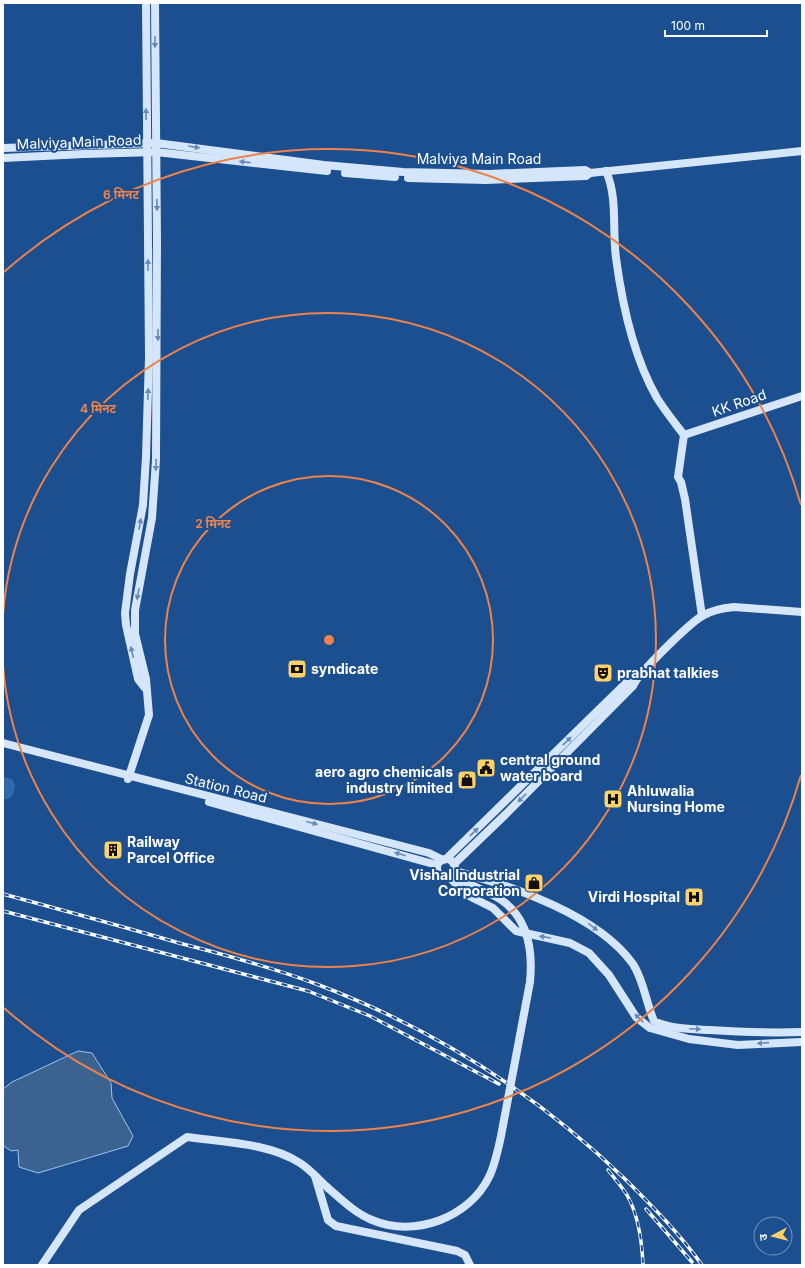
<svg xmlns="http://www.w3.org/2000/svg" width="805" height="1268" font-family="Inter,'Noto Sans Devanagari',sans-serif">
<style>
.green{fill:#2e69ad}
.water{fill:#3c6290;stroke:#9cc4f0}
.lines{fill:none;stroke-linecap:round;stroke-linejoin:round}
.secondary{stroke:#d6e6fa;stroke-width:8}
.rail-casing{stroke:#fff;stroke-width:3.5}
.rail{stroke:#1b4f8f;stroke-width:2;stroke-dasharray:6;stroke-linecap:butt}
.secondary-bridge{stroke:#d6e6fa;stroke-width:8}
.oneway{fill:#668bba}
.ring{fill:none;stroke:#ee8249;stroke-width:2}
.labels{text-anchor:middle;stroke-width:4;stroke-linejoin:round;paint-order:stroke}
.street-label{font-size:14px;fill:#fff;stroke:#1b4f8f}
.poi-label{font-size:14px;font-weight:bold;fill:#fff;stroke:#1b4f8f;text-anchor:start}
.centre{fill:#ee8249;stroke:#1b4f8f;stroke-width:2}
.ring-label{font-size:12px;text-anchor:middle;font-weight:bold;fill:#ee8249;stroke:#1b4f8f;stroke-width:4;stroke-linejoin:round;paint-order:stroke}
</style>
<rect width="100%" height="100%" fill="#1b4f8f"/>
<path class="green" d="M3,776l10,4 2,6 -2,9 -5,4h-5z"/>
<path class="water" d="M78,1051l14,2 19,30 1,15 21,38 -5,10 -90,27 -19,-6 -1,-17 -7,1 -8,-6v-56l9,-7z"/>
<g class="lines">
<g class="secondary">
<path d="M3,148l153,-5 168,22 79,7 86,2 96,-4 5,3 212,-22"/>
<path d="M3,158l81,-4 72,-2 171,19"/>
<path d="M606,171c12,27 6,58 10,87 6,45 18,100 41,140 8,13 18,25 27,37l-6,42 3,5 4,17 17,117"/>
<path d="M345,173l50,4"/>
<path d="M408,178l78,2 100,-4 4,-3"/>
<path d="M684,435l118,-39"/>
<path d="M145,688l-7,-9 -12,-54 -1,-12 5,-39 13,-69 3,-48 3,-100 -3,-354"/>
<path d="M3,743l426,110 14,7"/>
<path d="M128,779l21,-64 -3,-36 -11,-45v-24l17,-92 4,-58 1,-219 -2,-238"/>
<path d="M209,802l228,63"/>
<path d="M446,859l182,-178 8,-2"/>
<circle cx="446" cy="868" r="9"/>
<path d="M454,864l52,-50 127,-128c5,-13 56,-62 69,-70 10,-6 21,-8 32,-9l68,5"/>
<path d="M454,871c57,14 144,44 179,93 11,17 13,39 21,57 17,8 36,8 55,9 31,2 62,3 93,2"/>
<path d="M451,875l16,8"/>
<path d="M448,876l19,19 26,13 23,23 54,12 19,10 20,22 27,42 14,11 39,11 49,6 64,-3"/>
<path d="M315,1176l13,44 8,6 121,25 8,4 5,10"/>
<path d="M42,1265l37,-55 108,-73c35,5 83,6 113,26 11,7 19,17 28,25"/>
</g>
<defs>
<g id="rail">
<path d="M3,894c59,16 118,32 176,49 47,12 95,25 140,42 115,44 219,110 307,195 27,27 54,54 76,85"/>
<path d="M3,911l305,80 62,25 129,68"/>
<path d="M608,1170c7,9 14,17 19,25 12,21 15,47 16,70"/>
<path d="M646,1209l46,53"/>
</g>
</defs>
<use href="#rail" class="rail-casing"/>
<use href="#rail" class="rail"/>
<path class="secondary-bridge" d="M328,1188c14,12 27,25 44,32 42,18 97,-2 117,-43 6,-12 9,-27 12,-41l29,-154c3,-31 -1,-64 -30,-83 -10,-6 -22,-11 -33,-16"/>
</g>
<defs><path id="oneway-solid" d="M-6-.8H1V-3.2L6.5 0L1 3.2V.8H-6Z"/></defs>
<g class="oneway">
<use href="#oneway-solid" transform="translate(155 42) rotate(90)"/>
<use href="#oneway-solid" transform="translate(146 114) rotate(-91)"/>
<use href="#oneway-solid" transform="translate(194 147) rotate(9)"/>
<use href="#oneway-solid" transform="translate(245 162) rotate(-173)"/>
<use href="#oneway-solid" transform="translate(157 205) rotate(89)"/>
<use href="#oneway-solid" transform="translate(148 265) rotate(-90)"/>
<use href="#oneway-solid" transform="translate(158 335) rotate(90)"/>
<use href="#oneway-solid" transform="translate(148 394) rotate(-88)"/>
<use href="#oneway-solid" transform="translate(156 465) rotate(92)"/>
<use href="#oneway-solid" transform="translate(140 524) rotate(-79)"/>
<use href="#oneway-solid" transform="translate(138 594) rotate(101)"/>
<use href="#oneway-solid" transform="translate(132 652) rotate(-103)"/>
<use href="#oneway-solid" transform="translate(567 741) rotate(-44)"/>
<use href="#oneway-solid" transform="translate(522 798) rotate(135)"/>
<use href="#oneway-solid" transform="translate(312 823) rotate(14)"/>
<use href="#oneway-solid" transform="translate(474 832) rotate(-44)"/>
<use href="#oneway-solid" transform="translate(400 854) rotate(-164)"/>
<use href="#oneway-solid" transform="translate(593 927) rotate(37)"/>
<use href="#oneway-solid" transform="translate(545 937) rotate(-171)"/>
<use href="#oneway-solid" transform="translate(639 1018) rotate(-136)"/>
<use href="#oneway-solid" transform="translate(695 1029) rotate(3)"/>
<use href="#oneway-solid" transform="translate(763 1043) rotate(176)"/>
</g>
<g class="ring">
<circle cx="329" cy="640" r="164"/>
<path d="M3 614A327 327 0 1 1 3 666"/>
<path d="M801 775A491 491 0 0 1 4 1008M4 272A491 491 0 0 1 801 505"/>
</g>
<defs>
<symbol id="bank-square" viewBox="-11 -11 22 22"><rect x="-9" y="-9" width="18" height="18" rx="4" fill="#ffd166" stroke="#1b4f8f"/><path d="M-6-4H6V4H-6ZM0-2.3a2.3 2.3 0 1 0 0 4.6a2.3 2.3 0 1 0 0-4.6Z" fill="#111"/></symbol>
<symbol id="theatre-square" viewBox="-11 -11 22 22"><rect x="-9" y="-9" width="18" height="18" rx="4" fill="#ffd166" stroke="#1b4f8f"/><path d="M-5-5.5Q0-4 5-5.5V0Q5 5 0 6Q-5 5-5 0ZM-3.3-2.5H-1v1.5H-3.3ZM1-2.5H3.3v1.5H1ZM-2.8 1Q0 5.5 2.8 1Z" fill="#111"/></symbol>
<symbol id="civic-square" viewBox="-11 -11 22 22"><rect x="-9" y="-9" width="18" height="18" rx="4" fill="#ffd166" stroke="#1b4f8f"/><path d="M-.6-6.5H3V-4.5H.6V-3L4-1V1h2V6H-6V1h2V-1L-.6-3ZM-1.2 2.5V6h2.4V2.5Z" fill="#111"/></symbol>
<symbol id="shop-square" viewBox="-11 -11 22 22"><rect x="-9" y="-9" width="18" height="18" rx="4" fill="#ffd166" stroke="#1b4f8f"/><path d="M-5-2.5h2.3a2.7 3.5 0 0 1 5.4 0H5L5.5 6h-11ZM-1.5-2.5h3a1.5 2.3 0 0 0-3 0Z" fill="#111"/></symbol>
<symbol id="hospital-square" viewBox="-11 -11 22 22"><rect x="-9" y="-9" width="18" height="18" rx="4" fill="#ffd166" stroke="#1b4f8f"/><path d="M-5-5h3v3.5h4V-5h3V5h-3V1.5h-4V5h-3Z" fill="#111"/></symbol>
<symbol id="building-square" viewBox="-11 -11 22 22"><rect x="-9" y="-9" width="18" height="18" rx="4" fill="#ffd166" stroke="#1b4f8f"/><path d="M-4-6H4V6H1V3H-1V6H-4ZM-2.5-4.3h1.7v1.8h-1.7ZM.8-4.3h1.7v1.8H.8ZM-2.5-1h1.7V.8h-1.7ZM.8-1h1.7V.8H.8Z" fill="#111"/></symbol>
</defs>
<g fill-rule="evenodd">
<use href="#bank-square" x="286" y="658" width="22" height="22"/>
<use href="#theatre-square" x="592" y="662" width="22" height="22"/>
<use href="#civic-square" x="475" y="757" width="22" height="22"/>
<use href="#shop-square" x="456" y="769" width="22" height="22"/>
<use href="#hospital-square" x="602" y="788" width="22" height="22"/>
<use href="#building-square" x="102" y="839" width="22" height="22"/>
<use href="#shop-square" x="523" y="872" width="22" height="22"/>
<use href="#hospital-square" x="683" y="886" width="22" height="22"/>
</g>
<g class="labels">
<g class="street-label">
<text transform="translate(79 142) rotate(-2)" y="5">Malviya Main Road</text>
<text x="479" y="164">Malviya Main Road</text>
<text transform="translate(739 403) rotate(-19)" y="5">KK Road</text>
<text transform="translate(226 788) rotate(14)" y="5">Station Road</text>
</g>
<g class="poi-label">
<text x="311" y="674">syndicate</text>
<text x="617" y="678">prabhat talkies</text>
<text x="500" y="765">central ground<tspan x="500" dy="16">water board</tspan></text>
<text x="453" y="777" text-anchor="end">aero agro chemicals<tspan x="453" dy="16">industry limited</tspan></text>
<text x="627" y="796">Ahluwalia<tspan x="627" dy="16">Nursing Home</tspan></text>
<text x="127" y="847">Railway<tspan x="127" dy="16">Parcel Office</tspan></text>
<text x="520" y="880" text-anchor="end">Vishal Industrial<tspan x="520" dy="16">Corporation</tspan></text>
<text x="680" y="902" text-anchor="end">Virdi Hospital</text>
</g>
</g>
<circle cx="329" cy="640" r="6" class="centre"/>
<g class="ring-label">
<text x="121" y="199">6 मिनट</text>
<text x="98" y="413">4 मिनट</text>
<text x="213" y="528">2 मिनट</text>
</g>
<rect width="805" height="1268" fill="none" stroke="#ffffff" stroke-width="8"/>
<g transform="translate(773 1236) rotate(263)"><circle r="19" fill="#1b4f8f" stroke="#7695bc"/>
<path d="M0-3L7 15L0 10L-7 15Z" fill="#ffd166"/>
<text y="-6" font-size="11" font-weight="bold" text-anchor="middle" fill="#ffffff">उ</text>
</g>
<path d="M665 30v6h102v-6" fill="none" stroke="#ffffff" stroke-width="2"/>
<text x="671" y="30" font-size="12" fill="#ffffff" stroke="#1b4f8f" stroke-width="3" paint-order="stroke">100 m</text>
</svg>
